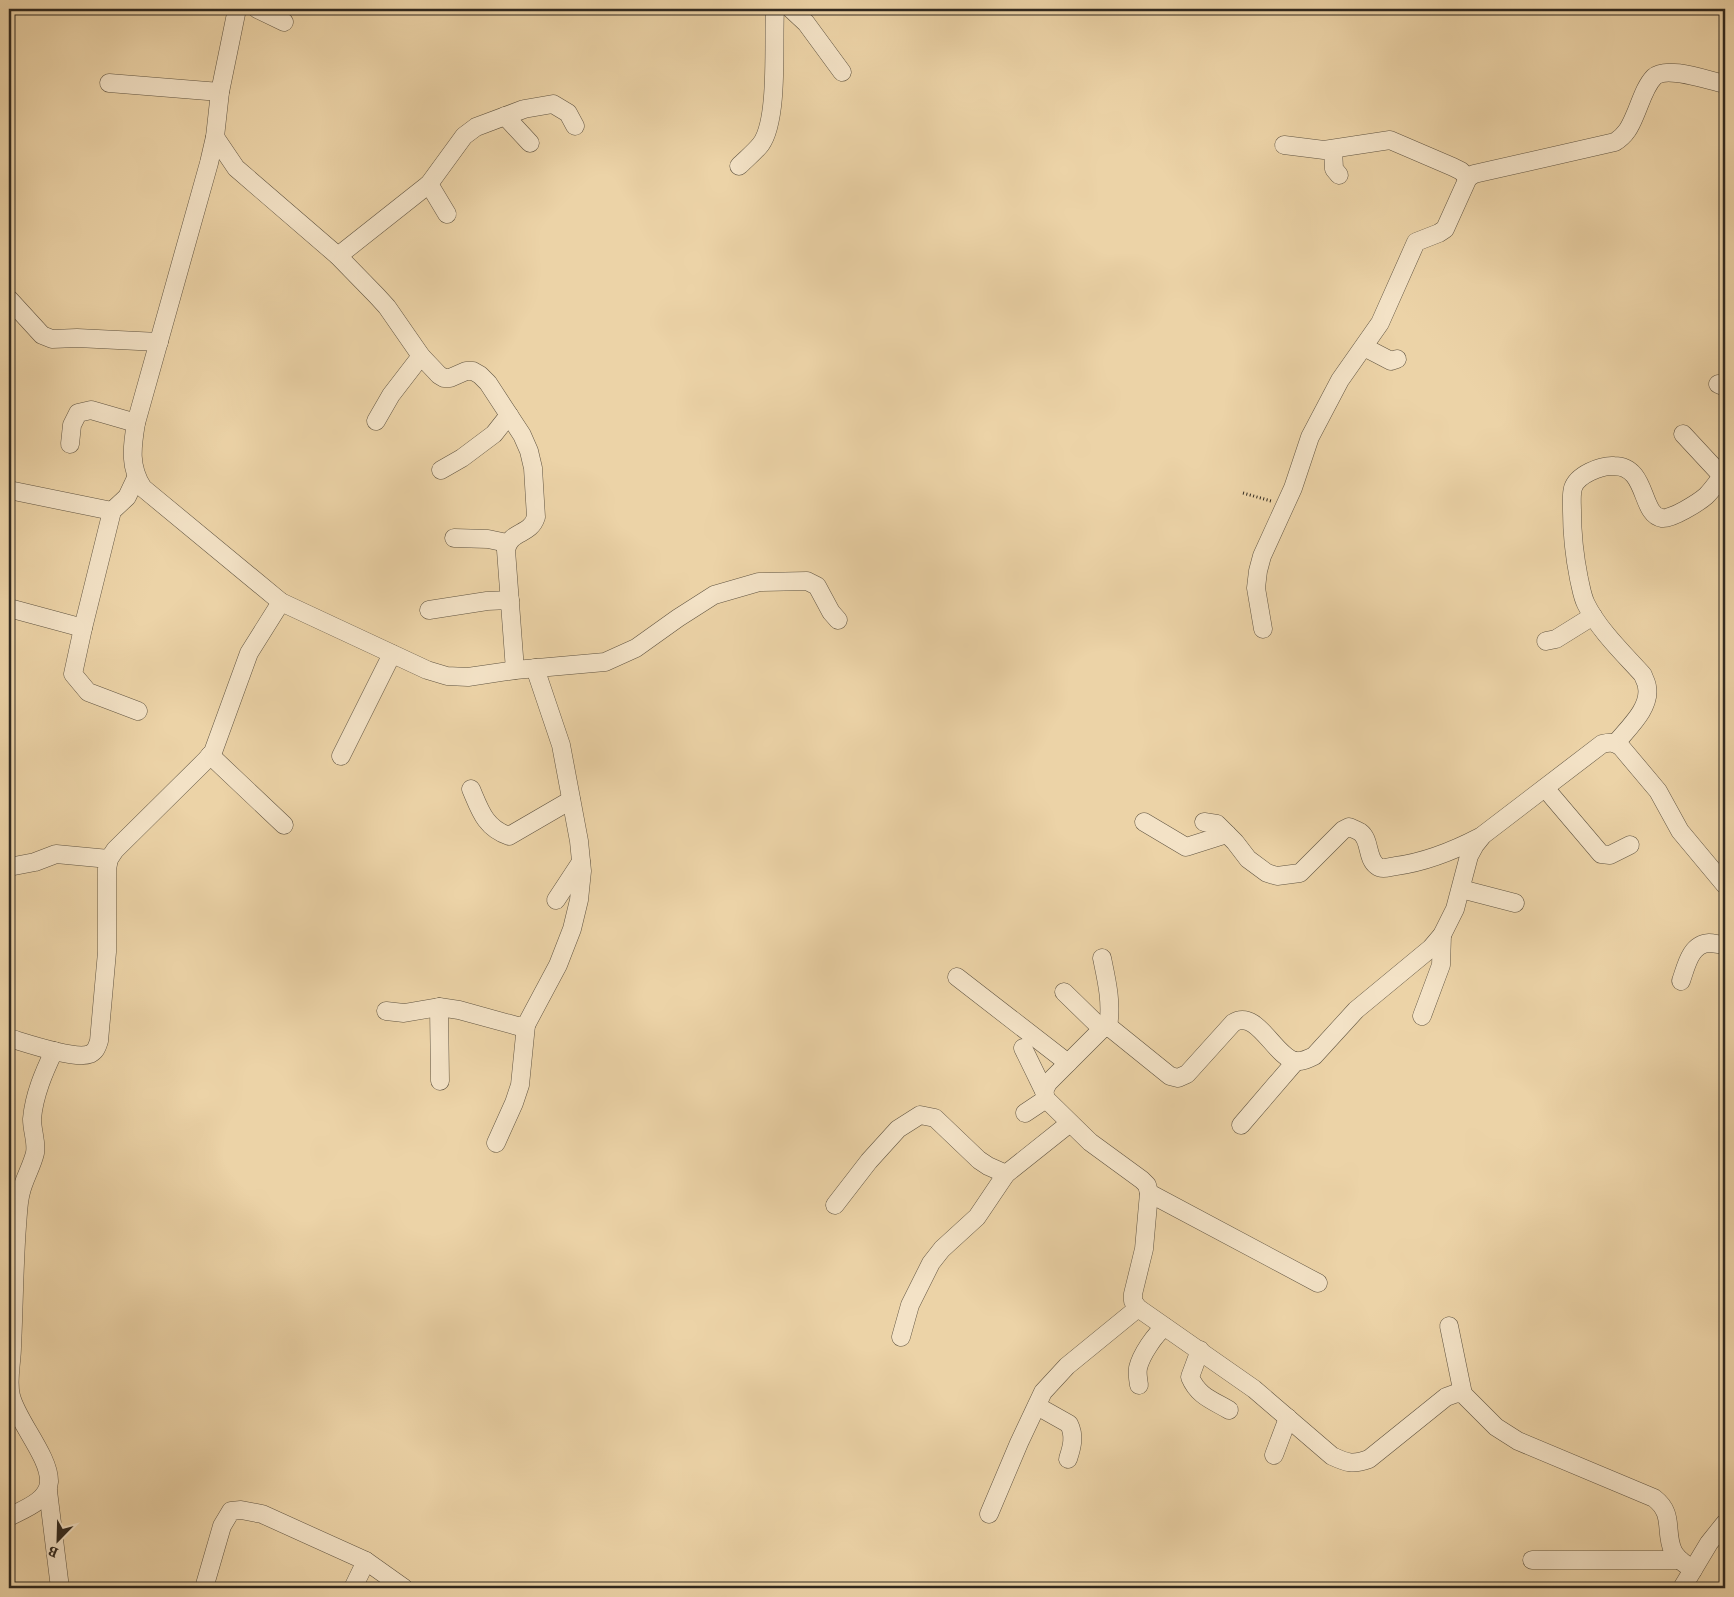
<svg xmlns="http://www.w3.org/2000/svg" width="1734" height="1597" font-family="Vollkorn,serif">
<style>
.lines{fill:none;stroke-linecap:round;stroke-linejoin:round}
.minor-casing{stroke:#605441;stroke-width:19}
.path{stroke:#31291f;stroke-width:3;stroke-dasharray:1 2.5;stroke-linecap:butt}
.minor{stroke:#f3e2c6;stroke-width:18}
</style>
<rect width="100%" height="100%" fill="#ecd3a7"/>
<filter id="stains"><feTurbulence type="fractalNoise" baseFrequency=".004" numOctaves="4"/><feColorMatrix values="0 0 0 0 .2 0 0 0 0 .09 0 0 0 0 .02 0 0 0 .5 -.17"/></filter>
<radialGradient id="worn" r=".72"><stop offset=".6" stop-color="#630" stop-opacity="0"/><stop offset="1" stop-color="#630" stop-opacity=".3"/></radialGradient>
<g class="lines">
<defs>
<g id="minor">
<path d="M237,9l-17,83 -5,45 -6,26 -73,260c-4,24 -7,44 7,65l138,114 146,68 20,6 21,1 47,-7 90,-8 31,-14 42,-30 36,-23 45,-13 48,-1 10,5 14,26 7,8"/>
<path d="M257,9l27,13"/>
<path d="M791,9l15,14 36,49"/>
<path d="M109,83l111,9"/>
<path d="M505,116l25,27"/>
<path d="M215,137l21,31 102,88 39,40 10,11 34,49 18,19 5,3h6l16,-7h7l7,4 8,8 34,52 7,16 4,17 3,49c-6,19 -26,13 -30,33l9,120"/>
<path d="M1284,145l40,5 66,-10 63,27 8,4 7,7"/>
<path d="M1333,149l1,20 5,6"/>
<path d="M739,166c7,-7 16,-14 22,-22 18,-25 12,-103 14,-135"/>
<path d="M429,184l18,30"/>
<path d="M338,256l91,-72 35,-48 12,-9 48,-18 29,-5 15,9 7,13"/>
<path d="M9,299l33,36 10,4 25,-1 82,4"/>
<path d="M1364,347l27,14 6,-2"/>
<path d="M1718,384l7,3"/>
<path d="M376,421l15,-26 30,-39"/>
<path d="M1683,434l39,42"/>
<path d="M70,444l2,-19 6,-12 13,-3 45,13"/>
<path d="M441,470l21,-12 32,-24 15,-19"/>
<path d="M136,478l-9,19 -15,14 -29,117 -10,46 15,18 50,19"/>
<path d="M9,490l103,21"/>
<path d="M454,538l34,1 19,4"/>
<path d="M9,608l74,20"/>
<path d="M429,610l58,-9 23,-1"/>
<path d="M1263,629l-7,-41 2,-17 4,-15 31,-68 17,-51 30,-57 40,-57 36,-81 23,-9 6,-4 23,-51 6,-4 141,-32c11,-7 15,-15 20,-27 5,-11 10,-29 19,-38 13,-12 55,4 71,7"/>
<path d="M1546,641l10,-2 37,-23"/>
<path d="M1616,743c12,-15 35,-35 31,-56 0,-4 -3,-8 -4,-12 -18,-20 -45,-46 -57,-71 -4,-8 -5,-17 -7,-25 -5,-25 -7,-43 -7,-68 0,-7 -1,-16 1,-23 4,-13 28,-23 41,-22 34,0 26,49 48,52 9,2 37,-16 44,-22 7,-7 13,-16 19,-24"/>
<path d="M210,755l74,70"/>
<path d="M341,756l51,-102"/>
<path d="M1545,788l56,66 9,1 20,-10"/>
<path d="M471,789c9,21 14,39 38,47l62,-36"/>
<path d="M1144,822l42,25 41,-13"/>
<path d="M1204,822l13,2 18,18 13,17 19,14 10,3 23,-3 43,-43 6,-3c3,1 7,3 11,5 11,8 6,26 17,34 5,4 12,1 19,0 30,-4 57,-15 84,-29"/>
<path d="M9,867l26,-5 21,-8 53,5"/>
<path d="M1461,889l54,14"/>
<path d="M556,900l25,-38"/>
<path d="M1102,958c5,24 10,45 6,69"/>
<path d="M957,977l111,86"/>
<path d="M1681,981c5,-14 9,-37 28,-38 5,0 11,2 16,2"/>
<path d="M1064,992l38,37"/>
<path d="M439,1007l1,74"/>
<path d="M386,1011l18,2 35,-6 20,3 62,17 5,-2 32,-60 14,-36 7,-29 3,-29 -3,-30 -18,-96 -26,-77"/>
<path d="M1422,1016l19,-51 1,-30"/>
<path d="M9,1038c17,5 66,22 81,16 6,-3 7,-7 9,-13l8,-89v-83l2,-10 6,-9 90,-89 8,-9 36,-99 32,-51"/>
<path d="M1023,1048l21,43 2,8 44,43 52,38 5,5 2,8 -5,56 -11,45v7l5,7 116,81 78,67c15,7 21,9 37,3l77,-62 11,-4 6,1 33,33 22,14 136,57c21,16 10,33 19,53 4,9 13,13 20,19"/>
<path d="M1044,1091l4,-8 54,-54 6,-2 5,3 57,46 8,2 9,-4 46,-51c24,-15 41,33 62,38 7,1 13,-2 19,-5l42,-46 75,-62 11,-13 13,-26 14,-53 6,-11 8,-10 119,-91c8,-2 12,-2 19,3l37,44 22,40 45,54"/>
<path d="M1025,1113l21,-14"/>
<path d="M1241,1125l55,-64"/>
<path d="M496,1143l18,-40 6,-18 6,-60"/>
<path d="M1149,1193l169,90"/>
<path d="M835,1205l34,-44 29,-32 22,-14 15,3 44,42 9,6 18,8"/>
<path d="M1449,1326l14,68"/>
<path d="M901,1337l9,-32 21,-42 11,-14 35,-32 29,-43 64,-51"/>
<path d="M1200,1350l-10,27c8,19 22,23 39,33"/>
<path d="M1139,1385c-1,-6 -2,-12 -1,-17 3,-13 17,-34 27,-41"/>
<path d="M1037,1406l32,18c6,12 3,23 -1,35"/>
<path d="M1274,1455l14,-37"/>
<path d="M48,1491l12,97"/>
<path d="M989,1514l30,-71 24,-51 24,-26 71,-58"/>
<path d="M9,1517c15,-8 39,-16 40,-35 1,-25 -32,-61 -38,-86 -4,-15 1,-34 1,-49 2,-41 2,-81 5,-121 1,-11 1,-23 4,-34 3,-13 11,-26 14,-39 2,-11 -3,-22 -3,-34 2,-24 12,-47 22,-68"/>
<path d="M1532,1560h148"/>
<path d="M204,1588l18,-62 9,-15 10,-1 21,4 104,47 38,27"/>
<path d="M353,1588l13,-27"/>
<path d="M1682,1588l27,-45 16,-20"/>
</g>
</defs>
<use href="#minor" class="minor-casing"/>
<path class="path" d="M1243,493l28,8"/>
<use href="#minor" class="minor"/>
</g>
<rect width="1734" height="1597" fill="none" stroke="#ecd3a7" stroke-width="30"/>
<rect x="10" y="10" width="1714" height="1577" fill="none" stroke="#31291f" stroke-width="2.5"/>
<rect x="15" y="15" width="1704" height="1567" fill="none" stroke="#31291f"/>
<g transform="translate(58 1540) rotate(203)" stroke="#f3e2c6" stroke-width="4" paint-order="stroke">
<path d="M0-4L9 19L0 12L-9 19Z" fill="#31291f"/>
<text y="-8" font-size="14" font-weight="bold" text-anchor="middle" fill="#31291f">B</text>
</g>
<rect width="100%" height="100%" filter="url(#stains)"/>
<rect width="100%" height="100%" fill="url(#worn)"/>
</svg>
